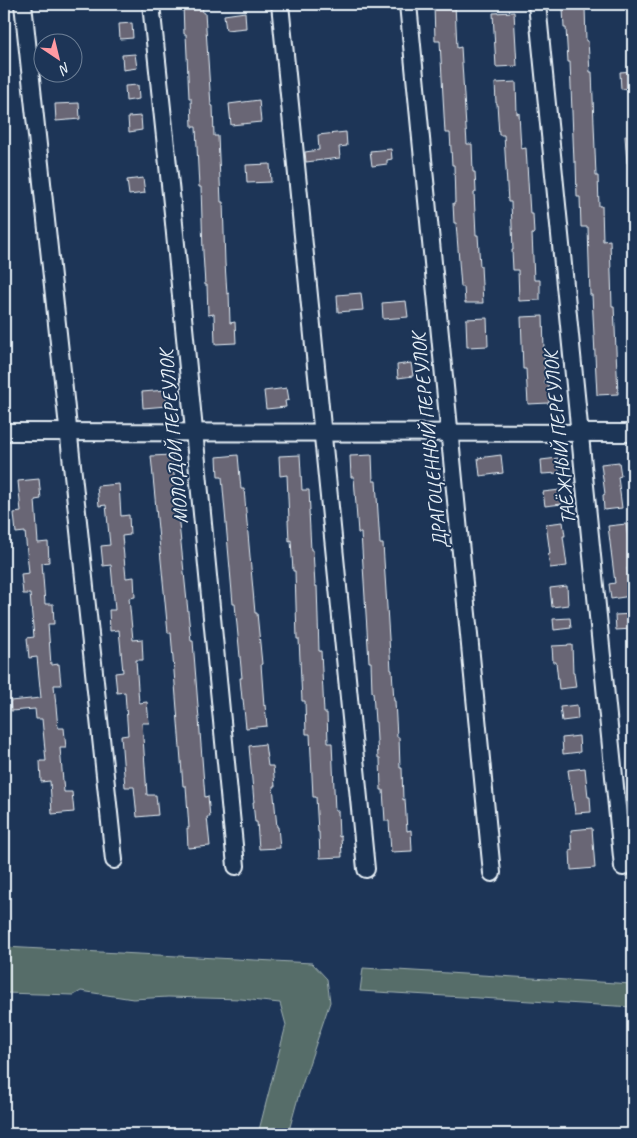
<svg xmlns="http://www.w3.org/2000/svg" width="637" height="1138" font-family="Caveat,sans-serif">
<style>
.green{fill:#566d69;stroke:#9fafb0}
.building{fill:#696674;stroke:#e8f1f8}
.lines{fill:none;stroke-linecap:round;stroke-linejoin:round}
.minor-casing{stroke:#e8f1f8;stroke-width:20}
.minor{stroke:#1d3557;stroke-width:16}
.labels{text-anchor:middle;stroke-width:4;stroke-linejoin:round;paint-order:stroke}
.street-label{font-size:20px;fill:#e8f1f8;stroke:#1d3557}
</style>
<rect width="100%" height="100%" fill="#1d3557"/>
<filter id="ink" filterUnits="userSpaceOnUse"><feTurbulence type="fractalNoise" baseFrequency=".02" numOctaves="2"/><feDisplacementMap in="SourceGraphic" scale="10" xChannelSelector="R" yChannelSelector="G"/><feConvolveMatrix kernelMatrix="1 2 1 2 8 2 1 2 1" color-interpolation-filters="sRGB"/></filter>
<g filter="url(#ink)">
<g class="green">
<path d="M4,947l308,16 15,16 3,23 -31,92 -11,40h-30l28,-109 -6,-22 -39,-4 -73,-2 -35,2 -52,-8 -7,4 -70,-2z"/>
<path d="M363,968l270,16v23l-273,-16z"/>
</g>
<g class="building">
<path d="M183,4h19l1,9h2l6,93h2l1,30h4l3,66h2l2,61 2,31 2,-1 1,30 5,-1 1,21 -21,1 -1,-30 -6,1 -1,-30h-2l-2,-33 -2,-65h-2l-3,-60h-4l-1,-29h-2l-3,-64h-2z"/>
<path d="M434,4h21l2,44 4,-1 6,97h5l1,28h2l1,20 -2,1 2,42h2l2,31h1l2,37h-18l-1,-16h-3l-5,-64h-2l-1,-20h2l-1,-38h-2l-2,-32h-5l-5,-92h-5z"/>
<path d="M585,7l1,34h2l2,31h2l4,104h2l1,30h3l1,35 7,-1 2,66h2l4,88 -21,1 -5,-100h-2l-2,-68h-7l-1,-30h-3l-1,-35h-2l-4,-100h-2l-2,-34h-2l-1,-20z"/>
<path d="M245,12l1,16 -20,2 -2,-15z"/>
<path d="M514,12l3,54 -21,1 -3,-54z"/>
<path d="M132,23l1,15 -13,1 -1,-15z"/>
<path d="M135,54l2,14 -14,2 -1,-15z"/>
<path d="M633,71v17l-12,1 -1,-17z"/>
<path d="M516,82l1,32 2,-1 2,36 5,-1 4,66h3l1,20h-2l2,46h6v20l-21,1 -1,-31h-5l-1,-20h1l-2,-48h-3l-4,-67h-5l-2,-32h-1l-1,-20z"/>
<path d="M138,85l1,14 -13,2 -1,-15z"/>
<path d="M259,100l2,22 -30,3 -2,-21z"/>
<path d="M79,103l1,16 -24,2 -1,-17z"/>
<path d="M141,116l1,14 -13,2 -1,-15z"/>
<path d="M346,132l1,14 -8,1 1,11 -34,4 -1,-10 14,-2 -1,-15z"/>
<path d="M625,136h8v27h-6z"/>
<path d="M391,149l1,10 -5,1v4l-15,2 -2,-15z"/>
<path d="M270,164l1,18 -24,1 -1,-18z"/>
<path d="M143,178l2,15 -16,2 -2,-15z"/>
<path d="M361,293l2,17 -25,2 -1,-17z"/>
<path d="M406,301l2,16 -25,2 -1,-16z"/>
<path d="M543,316l2,67 3,-1 1,21 -21,1 -2,-35h-3l-2,-52z"/>
<path d="M487,318l1,28 -21,1 -1,-28z"/>
<path d="M411,363l2,13 -15,2 -1,-13z"/>
<path d="M287,388l2,12 -4,1 1,6 -20,2 -2,-18z"/>
<path d="M166,390l1,16 -24,2 -1,-16z"/>
<path d="M172,455l19,186h2l12,156 3,-1 2,21h-3l3,29 -22,2 -1,-20h2l-3,-42h-3l-12,-153h-3l-17,-177z"/>
<path d="M238,455l3,34h3l11,124h2l5,51h-1l3,42 1,-1 2,21 -21,2 -3,-29h-1l-2,-21h2l-7,-74h-2l-11,-127h-4l-1,-20z"/>
<path d="M300,455l2,35h7l1,20h-1l2,40h2l2,36h2l2,65h2l3,62h3l1,30h4l3,68h3l1,26 2,-1 1,21 -22,1 -1,-26h-1l-2,-35h-3l-3,-63h-4l-1,-33h-3l-3,-62h-2l-2,-68h-2l-2,-31 -2,1 -1,-21h1l-2,-45 -7,1 -1,-20z"/>
<path d="M372,455l1,26h3l4,63h3l8,126h1l2,31h1l2,36h2l1,31h2l1,32 2,-1 2,32 4,-1 1,21 -21,1 -2,-31h-4l-2,-31h-2l-1,-32h-2l-2,-36h-1l-2,-30h-1l-1,-30h-2l-8,-129h-3l-4,-56h-3l-1,-21z"/>
<path d="M501,455l2,18 -23,3 -2,-18z"/>
<path d="M558,458l1,15 -17,1 -1,-14z"/>
<path d="M619,462l2,14 -3,1 4,31 -18,2 -1,-15 2,-1 -4,-30z"/>
<path d="M39,479l2,20 -6,1 3,43 10,-1 1,20 -7,1 3,41h8l1,20h-6l3,41 8,-1 2,21h-7l4,43h6l2,20h-6l4,44h8l2,20 -22,2 -2,-33 -9,1 -1,-21h6l-4,-42h-6l-1,-10 -24,2 -1,-10 31,-3 -4,-41 -8,1 -2,-20 7,-1 -4,-43h-7l-2,-20 8,-1 -4,-41 -9,1 -2,-20 7,-1 -3,-31z"/>
<path d="M119,484l2,32 8,-1 1,20 -8,1 4,42 8,-1 1,20 -6,1 4,42 9,-1 1,21h-7l3,43 8,-1 2,21h-7l5,72h9l2,20 -21,2 -3,-30h-9l-4,-51 7,-1 -3,-43 -8,1 -2,-20 8,-1 -4,-42 -9,1 -1,-21h6l-4,-45 -8,1 -2,-20 9,-1 -4,-40 -7,1 -2,-20z"/>
<path d="M560,490l2,14 -17,2 -2,-14z"/>
<path d="M563,522l2,14h-2l4,30 -17,2 -2,-14h2l-4,-30z"/>
<path d="M626,524l6,44h-5l4,28 -20,3 -2,-15 6,-1 -7,-57z"/>
<path d="M567,586l1,19 -16,2 -2,-19z"/>
<path d="M633,614v15l-17,1 -1,-15z"/>
<path d="M570,618l1,10 -17,2 -1,-11z"/>
<path d="M572,645l1,28h1l2,14 -17,2 -3,-27h-3l-1,-16z"/>
<path d="M577,705l1,14 -16,2 -2,-14z"/>
<path d="M579,736l1,16 -17,2 -1,-16z"/>
<path d="M265,744l3,22h5l2,20h-2l4,41h1l2,21 -21,1 -2,-27h-2l-2,-20h1l-5,-56z"/>
<path d="M585,768l3,29h2l1,15 -16,1 -4,-29h-1l-2,-14z"/>
<path d="M592,828l3,40 -24,2 -1,-20h2l-1,-20z"/>
</g>
<g class="lines">
<defs>
<g id="minor">
<path d="M23,4l91,856"/>
<path d="M151,4l22,209 63,653"/>
<path d="M280,4l86,865"/>
<path d="M408,4l84,869"/>
<path d="M537,4l86,863"/>
<path d="M4,432l629,1"/>
</g>
</defs>
<use href="#minor" class="minor-casing"/>
<use href="#minor" class="minor"/>
</g>
</g>
<g class="labels">
<g class="street-label">
<text transform="translate(173 437) rotate(-95)" y="7">МОЛОДОЙ ПЕРЕУЛОК</text>
<text transform="translate(559 438) rotate(-96)" y="7">ТАЁЖНЫЙ ПЕРЕУЛОК</text>
<text transform="translate(429 441) rotate(-96)" y="7">ДРАГОЦЕННЫЙ ПЕРЕУЛОК</text>
</g>
</g>
<rect width="637" height="1138" fill="none" stroke="#1d3557" stroke-width="20"/>
<rect x="10" y="10" width="617" height="1118" fill="none" stroke="#e8f1f8" stroke-width="2" filter="url(#ink)"/>
<g transform="translate(58 58) rotate(145)"><circle r="24" fill="#1d3557" stroke="#6e8097"/>
<path d="M0-4L9 19L0 12L-9 19Z" fill="#ff9aa2"/>
<text y="-8" font-size="14" font-weight="bold" text-anchor="middle" fill="#e8f1f8">N</text>
</g>
</svg>
